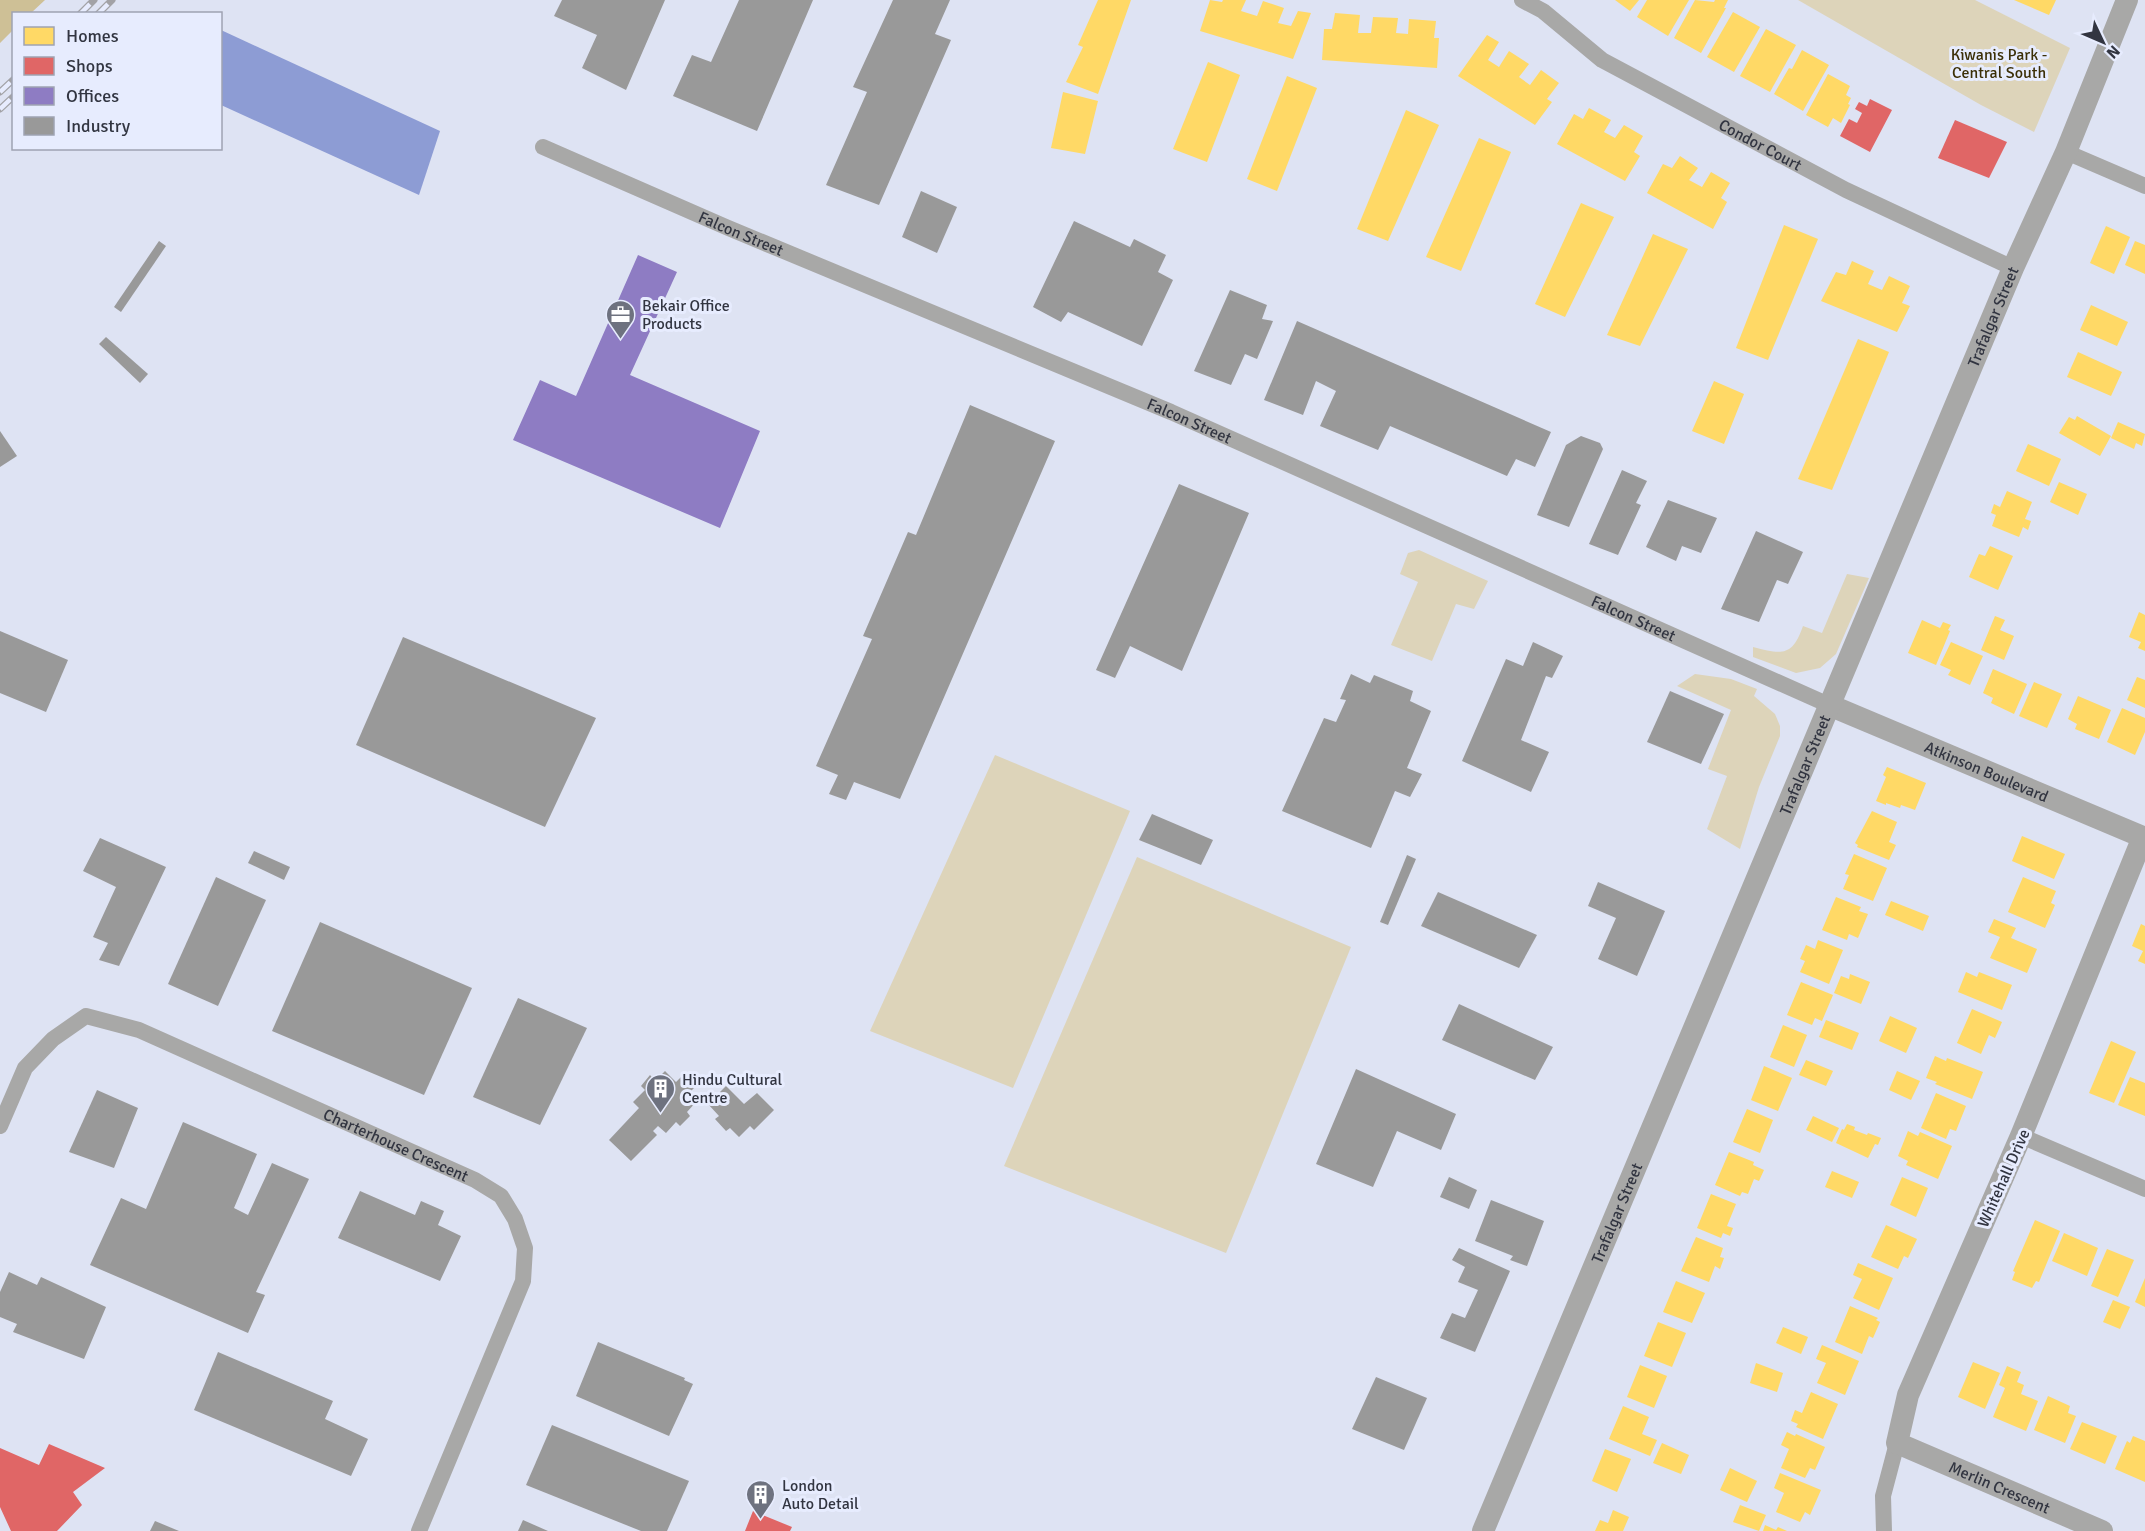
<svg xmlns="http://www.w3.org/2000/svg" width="2145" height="1531" font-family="Signika,sans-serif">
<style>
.green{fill:#ddd4ba}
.forest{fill:#cec096}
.water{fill:#8d9cd4}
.homes{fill:#ffd966}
.shops{fill:#e06666}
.offices{fill:#8e7cc3}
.industry{fill:#999}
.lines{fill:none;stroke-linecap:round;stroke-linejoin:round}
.street{stroke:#a8a8a7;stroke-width:16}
.secondary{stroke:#a8a8a7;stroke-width:22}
.rail-casing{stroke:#a2a2a6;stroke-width:7}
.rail{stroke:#e7ecfe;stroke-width:4.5;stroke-dasharray:14;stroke-linecap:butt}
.labels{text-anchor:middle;stroke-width:6;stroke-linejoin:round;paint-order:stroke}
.park-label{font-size:16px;fill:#3b2f07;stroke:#e7ecfe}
.street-label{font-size:16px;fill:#323541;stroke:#e7ecfe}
.poi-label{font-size:16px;fill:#323541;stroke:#e7ecfe;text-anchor:start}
</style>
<rect width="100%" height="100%" fill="#dee3f3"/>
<g class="green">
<path d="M1798,0h177l95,48 -36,84 -53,-27z"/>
<path d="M1419,550l69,31 -14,28 -18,-5 -24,57 -41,-16 27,-63 -18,-8 8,-21z"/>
<path d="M1847,574l22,4 -33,76 -16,14 -24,5 -43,-16v-10c28,7 39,11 50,-21l19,7z"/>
<path d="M1695,674l36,5 26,10 -3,7 21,18 5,12v10l-21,51 -19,62 -33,-20 20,-53 -19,-7 23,-59 -54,-24z"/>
<path d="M995,755l135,56 -117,277 -143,-57z"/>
<path d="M1137,857l214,90 -125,306 -222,-87z"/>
</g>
<path class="forest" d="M0,0h45l-14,13 -17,1 -1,16 -13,13z"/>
<path class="water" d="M221,30l219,101 -21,64 -198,-90z"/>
<g class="homes">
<path d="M1098,0h33l-33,94 -32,-12 17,-35 -5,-2z"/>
<path d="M1210,0l12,2 1,-2h23l-5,11 16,5 6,-15 21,7 -6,15 13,3 7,-15 13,2 -18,46 -93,-28z"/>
<path d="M1615,0h24l-9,11z"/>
<path d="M1647,0h42l-21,36 -31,-19z"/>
<path d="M1695,0l19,2 1,-2h13l-4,8h2l-25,45 -27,-15z"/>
<path d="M2014,0h42l-7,15z"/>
<path d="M1733,12l27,15 -26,45 -27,-15z"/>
<path d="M1335,13l25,2 -2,18h13l2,-16 25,1 -2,15 12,1 1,-15 27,2 -2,17h5l-2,30 -115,-8 2,-31h8z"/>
<path d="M1766,29l30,16 -26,47 -30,-16z"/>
<path d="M1487,35l12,7 -11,18 11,7 10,-16 20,13 -10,13 11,8 11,-15 18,13 -12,16 5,3 -17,23 -77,-49z"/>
<path d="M1802,50l27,15 -26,46 -29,-17 15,-26 3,1z"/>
<path d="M1208,62l32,13 -33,87 -34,-13z"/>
<path d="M1828,74l22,12 -4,9 5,3 -3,6 2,1 -9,18 -8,-5 -5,9 -22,-12z"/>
<path d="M1287,76l30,12 -40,103 -30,-12z"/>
<path d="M1063,92l35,9 -13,53 -34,-6z"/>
<path d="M1589,108l22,12 -7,12 11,6 9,-13 19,11 -9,16 6,4 -15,25 -68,-37 17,-30 9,5z"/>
<path d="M1406,110l33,15 -51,116 -31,-12z"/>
<path d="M1479,138l32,14 -50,119 -35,-14z"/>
<path d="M1680,156l18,12 -9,12 13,7 9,-15 19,11 -9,15 6,4 -14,27 -66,-36 16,-29 9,4z"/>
<path d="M1581,203l33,14 -49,100 -30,-13z"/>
<path d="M1784,225l34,14 -50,121 -32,-12z"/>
<path d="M2106,226l24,11 -16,37 -24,-11z"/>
<path d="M1653,234l35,15 -48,97 -33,-11z"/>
<path d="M2135,241l10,4v29l-20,-9z"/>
<path d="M1852,261l22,10 -6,13 14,6 7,-14 21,10 -8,17 8,3 -13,26 -76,-31 15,-29 10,3z"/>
<path d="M2091,305l37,17 -11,24 -37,-16z"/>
<path d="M1858,339l31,13 -57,138 -34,-11z"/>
<path d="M2078,352l44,20 -11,24 -44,-19z"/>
<path d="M1714,381l30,13 -20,50 -32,-13z"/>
<path d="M2077,416l34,20 -11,20 -41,-23 10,-16 6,3z"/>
<path d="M2118,422l27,12 -3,12 -6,-3 -2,6 -23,-11z"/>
<path d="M2028,444l33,15 -12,27 -33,-15z"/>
<path d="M2059,482l28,12 -9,21 -28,-13z"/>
<path d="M2007,491l25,11 -7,17 6,2 -3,9 -5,-3 -4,10 -27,-11 4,-11 -5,-2 3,-9 6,3z"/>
<path d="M1990,546l23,10 -15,34 -29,-13 10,-23 6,2z"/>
<path d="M2139,612l6,3v36l-7,-3 3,-6 -12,-5z"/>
<path d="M1995,616l10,4 -5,10 14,6 -10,24 -23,-10z"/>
<path d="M1922,620l18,8 3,-6 8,3 -3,5 2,1 -14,34 -28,-12z"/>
<path d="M1951,642l32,14 -13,29 -22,-10 3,-5 -11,-5z"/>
<path d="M1993,669l34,15 -13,30 -23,-11 2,-5 -10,-5z"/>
<path d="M2137,677l8,3v28l-18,-8z"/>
<path d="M2034,682l28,12 -15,34 -28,-12z"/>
<path d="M2078,696l33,14 -12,29 -24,-10 2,-5 -9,-5z"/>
<path d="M2122,708l23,10v14l-10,23 -28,-13z"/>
<path d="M1887,767l39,16 -11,27 -14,-5 -1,3 -14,-5v2l-10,-4 10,-24 -3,-2z"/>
<path d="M1872,811l25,11 -8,20 7,3 -7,15 -32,-13 1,-2 -3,-2z"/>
<path d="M2022,836l43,18 -11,25 -42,-18z"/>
<path d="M1854,854l33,14 -14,33 -30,-12 6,-14 -4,-1z"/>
<path d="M2023,877l33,14 -5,12 4,2 -10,23 -37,-16z"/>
<path d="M1836,897l25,10 -2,4 9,3 -10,24 -9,-4 -2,6 -25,-10z"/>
<path d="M1891,901l38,15 -6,15 -38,-16z"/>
<path d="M1994,919l22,9 -5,10 26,11 -10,24 -37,-15 10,-21 -12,-5z"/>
<path d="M2141,924l4,2v38l-7,-3 5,-10 -11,-5z"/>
<path d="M1818,940l25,10 -14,34 -29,-12 5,-11 -5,-2 6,-14 9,4z"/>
<path d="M1966,972l11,5 2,-5 33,13 -10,25 -44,-18z"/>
<path d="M1850,974l20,8 -9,22 -27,-11 7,-17 8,3z"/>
<path d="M1801,982l32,13 -11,26 -7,-3 -3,7 -25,-10z"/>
<path d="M1972,1009l30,13 -7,16 -6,-3 -8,19 -24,-11z"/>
<path d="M1890,1016l27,12 -11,25 -27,-12z"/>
<path d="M1826,1020l33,13 -7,17 -33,-13z"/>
<path d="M1783,1025l24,10 -13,32 -24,-10z"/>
<path d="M2111,1041l25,11 -22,51 -25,-10z"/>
<path d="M1935,1056l11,5 1,-3 36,14 -11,27 -37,-15 2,-2 -11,-4z"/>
<path d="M1806,1060l27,11 -7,15 -27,-11z"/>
<path d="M1764,1066l28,12 -14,33 -27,-11z"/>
<path d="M1897,1071l23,10 -9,19 -22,-10z"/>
<path d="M2130,1077l15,6v33l-27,-11z"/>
<path d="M1936,1093l30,13 -10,25 -6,-2 -4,10 -25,-11z"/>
<path d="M1747,1109l26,11 -13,33 -27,-11z"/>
<path d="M1813,1116l26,12 -7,14 -26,-12z"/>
<path d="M1847,1124l8,3 -1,3 13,5 1,-2 13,5 -3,7 -3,-1 -7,14 -32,-15 6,-14 2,1z"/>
<path d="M1908,1131l10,5 2,-4 32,14 -14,33 -32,-14 2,-4 -10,-5z"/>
<path d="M1729,1152l25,10 -1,3 11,5 -5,11 -5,-2 -6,15 -6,-2 -2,4 -25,-11z"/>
<path d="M1832,1171l27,11 -7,16 -27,-11z"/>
<path d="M1902,1177l26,11 -12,29 -26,-12z"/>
<path d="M1711,1194l25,10 -9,22 6,2 -3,8 -7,-3 -2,5 -24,-10z"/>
<path d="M2035,1220l25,11 -21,51 -3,-1 -4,7 -20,-8 3,-8 -2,-1z"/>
<path d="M1886,1225l31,14 -9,19 -4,-2 -6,13 -27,-12z"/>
<path d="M2064,1233l34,15 -11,28 -35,-15z"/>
<path d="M1696,1237l27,11 -3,9 4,1 -4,11 -5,-3 -6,16 -28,-11z"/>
<path d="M2107,1249l27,11 -16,37 -27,-11z"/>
<path d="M1858,1263l35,15 -14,32 -26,-12 9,-19 -9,-4z"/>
<path d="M2145,1278v29l-10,-5z"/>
<path d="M1676,1281l29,12 -13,30 -29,-11z"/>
<path d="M2113,1300l17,7 -10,22 -17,-7z"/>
<path d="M1850,1306l28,12 -2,2 4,2 -7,16 -4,-2 -7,18 -27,-12z"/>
<path d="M1658,1322l28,11 -14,34 -28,-11z"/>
<path d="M1783,1327l25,10 -7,17 -25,-11z"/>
<path d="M1822,1345l37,16 -14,34 -28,-12 9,-20 -10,-4z"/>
<path d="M1973,1362l27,11 -15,36 -27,-12z"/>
<path d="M1756,1363l27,10 -6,19 -27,-9z"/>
<path d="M1640,1365l27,11 -13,32 -27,-11z"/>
<path d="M2007,1366l14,6 -4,10 7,3 -3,9 17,7 -12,30 -33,-14 12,-29 -6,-3z"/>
<path d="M1811,1392l27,12 -15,35 -27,-12 2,-3 -7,-3 4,-11 7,3z"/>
<path d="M2048,1396l22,10 -2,7 8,3 -11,27 -31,-13z"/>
<path d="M1623,1406l26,11 -7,17 15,6 -7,16 -41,-17z"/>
<path d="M2082,1422l35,14 -12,28 -35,-15z"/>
<path d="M1787,1432l8,4 1,-2 29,13 -10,23 -5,-2 -5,10 -24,-10 8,-19 -8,-4z"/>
<path d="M2133,1436l12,5v41l-30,-13 12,-28 3,2z"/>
<path d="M1662,1443l27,12 -8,19 -28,-11z"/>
<path d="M1605,1449l26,10 -14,33 -25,-11z"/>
<path d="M1730,1468l27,13 -10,21 -27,-12z"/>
<path d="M1780,1473l41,17 -11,25 -5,-3 -5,10 -24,-10 8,-19 -10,-5z"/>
<path d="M1740,1505l26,10 -7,16 -26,-9z"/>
<path d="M1613,1510l16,7 -6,14h-28l5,-11 8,3z"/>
<path d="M1765,1525l11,5 2,-3 9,4h-24z"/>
</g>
<g class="shops">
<path d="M1870,99l22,11 -22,42 -30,-16 9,-17 8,4 5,-10 -7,-4 4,-7 8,4z"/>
<path d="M1955,120l52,22 -18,36 -51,-20z"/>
<path d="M49,1444l56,24 -32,24 9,13 -25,26h-46l-11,-24v-59l39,17z"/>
<path d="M753,1511l39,16 -2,4h-45z"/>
</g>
<path class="offices" d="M638,255l39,17 -47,103 130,56 -40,97 -207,-88 27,-60 36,16z"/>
<g class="industry">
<path d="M562,0h103l-39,90 -44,-22 15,-33 -43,-19z"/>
<path d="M739,0h74l-56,131 -84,-35 19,-41 19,7z"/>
<path d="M893,0h57l-15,34 16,6 -72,165 -53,-20 41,-93 -14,-5z"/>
<path d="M921,191l36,16 -20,46 -35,-16z"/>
<path d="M1074,221l56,26 4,-8 32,16 -8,17 15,8 -31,66 -74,-34 -7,10 -28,-15z"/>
<path d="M159,241l7,5 -45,66 -7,-5z"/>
<path d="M1230,290l37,15 -5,14 11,2 -16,38 -12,-5 -14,31 -37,-14z"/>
<path d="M1297,321l254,111 -16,35 -19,-8 -9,17 -117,-50 -12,24 -58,-24 16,-35 -20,-10 -13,34 -39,-15z"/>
<path d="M106,337l42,37 -8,9 -41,-39z"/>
<path d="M970,405l85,36 -155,358 -46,-17 -8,18 -17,-6 9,-19 -22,-9 56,-127 -9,-3 45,-104 8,3z"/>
<path d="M0,431l17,25 -17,11z"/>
<path d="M1581,436l19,7 3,6 -34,78 -32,-12 29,-70z"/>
<path d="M1622,470l25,11 -11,22 5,2 -23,50 -29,-11z"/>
<path d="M1179,484l70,29 -67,158 -52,-25 -15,32 -19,-8z"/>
<path d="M1668,500l49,18 -16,35 -19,-7 -6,15 -30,-14z"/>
<path d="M1756,531l47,21 -15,32 -11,-4 -18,42 -38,-13z"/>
<path d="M0,631l68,29 -22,52 -46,-19z"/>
<path d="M403,637l193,81 -51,109 -189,-82z"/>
<path d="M1533,642l30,14 -11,22 -6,-2 -25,64 28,12 -18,40 -69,-31 44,-102 17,7z"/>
<path d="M1351,674l19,9 4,-8 39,16 -3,10 21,10 -24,57 15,6 -12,23 -15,-6 -24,57 -89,-37 42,-93 12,4 10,-22 -6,-1z"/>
<path d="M1670,691l54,23 -23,50 -54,-22z"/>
<path d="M1152,814l61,26 -12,25 -62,-25z"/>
<path d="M100,838l66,29 -47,99 -20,-6 9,-17 -15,-6 23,-50 -33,-16z"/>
<path d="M254,851l36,16 -6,13 -36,-17z"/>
<path d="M1407,855l9,4 -28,66 -8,-3z"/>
<path d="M216,877l50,23 -48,106 -50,-22z"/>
<path d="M1598,882l67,29 -28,65 -39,-17 18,-41 -28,-12z"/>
<path d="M1438,892l99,43 -18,33 -98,-42z"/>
<path d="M320,922l152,66 -48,107 -152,-64z"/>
<path d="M518,998l69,30 -47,97 -67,-28z"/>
<path d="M1459,1004l94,43 -18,33 -93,-40z"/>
<path d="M1356,1069l100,45 -15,36 -44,-19 -24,56 -57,-23z"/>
<path d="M665,1071l11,11 6,-6 12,12 -6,6 8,8 -9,10 3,4 -10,10 -4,-4 -10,11 -8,-7 -5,5 4,4 -26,26 -22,-21 30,-32 -6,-6 12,-12 -4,-4 9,-11 5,6z"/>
<path d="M726,1086l18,18 13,-11 17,17 -20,20 -4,-4 -11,11 -9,-9 -4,3 -11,-12 4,-3 -11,-12z"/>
<path d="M97,1090l41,18 -24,60 -45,-16z"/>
<path d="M183,1122l74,32 -23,54 14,7 24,-52 37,16 -53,113 9,3 -17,38 -158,-68 31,-67 25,11z"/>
<path d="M1449,1177l28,13 -8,19 -29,-12z"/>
<path d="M360,1191l55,24 6,-14 23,10 -6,14 23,11 -21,45 -102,-43z"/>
<path d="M1491,1200l53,21 -17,45 -17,-6 3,-4 -38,-15z"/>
<path d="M1459,1248l51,23 -35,81 -35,-14 12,-25 13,5 13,-28 -20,-8 7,-15 -13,-7z"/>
<path d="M9,1272l28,13 4,-8 65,30 -22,52 -71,-27 4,-8 -17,-7v-25z"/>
<path d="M598,1342l87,36 -1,2 9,4 -24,52 -93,-40z"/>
<path d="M218,1352l115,49 -8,18 43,20 -17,37 -157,-66z"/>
<path d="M1376,1377l51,21 -23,52 -52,-21z"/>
<path d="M552,1425l137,56 -22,50h-26l-115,-46z"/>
<path d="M523,1520l25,11h-30z"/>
<path d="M155,1521l24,10h-29z"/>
</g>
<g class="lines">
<g class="street">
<path id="s1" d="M1522,0l21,11 59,49 244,130 167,78"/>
<path id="s2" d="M543,147l183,80 445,185 658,293"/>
<path d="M2066,152l79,34"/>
<path id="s3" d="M0,1126l25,-58 28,-29 33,-23 53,14 336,150 26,16 14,23 10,29 -2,33 -104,250"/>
<path d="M2021,1136l124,53"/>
<path d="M1884,1531l-1,-35 14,-53"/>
</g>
<g class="secondary">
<path id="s4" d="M1829,705l314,132 -122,299 -113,259 -11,48 205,88"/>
<path id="s5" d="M1483,1531l470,-1120 60,-143 53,-116 61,-152"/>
</g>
<defs>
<g id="rail">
<path d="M80,14l14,-14"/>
<path d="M98,14l14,-14"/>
<path d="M0,92l14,-13"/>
<path d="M0,109l14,-13"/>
</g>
</defs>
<use href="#rail" class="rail-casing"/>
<use href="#rail" class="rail"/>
</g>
<defs>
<symbol id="office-pin" viewBox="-11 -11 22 30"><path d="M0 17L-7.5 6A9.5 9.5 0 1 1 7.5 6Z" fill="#6e727f" stroke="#e7ecfe"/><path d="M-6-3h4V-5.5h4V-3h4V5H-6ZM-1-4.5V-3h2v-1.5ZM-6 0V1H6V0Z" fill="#fff"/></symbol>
<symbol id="building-pin" viewBox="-11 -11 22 30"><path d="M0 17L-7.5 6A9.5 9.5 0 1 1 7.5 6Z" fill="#6e727f" stroke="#e7ecfe"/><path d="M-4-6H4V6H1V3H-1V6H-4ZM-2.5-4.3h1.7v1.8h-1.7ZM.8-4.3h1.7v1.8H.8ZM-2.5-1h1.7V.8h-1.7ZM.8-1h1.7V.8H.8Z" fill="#fff"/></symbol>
</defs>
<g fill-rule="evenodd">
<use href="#office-pin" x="604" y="298" width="33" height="45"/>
<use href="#building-pin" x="644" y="1072" width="33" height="45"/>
<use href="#building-pin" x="744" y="1478" width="33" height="45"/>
</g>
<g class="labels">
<g class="park-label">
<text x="1999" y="60">Kiwanis Park -<tspan x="1999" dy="18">Central South</tspan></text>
</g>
<g class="street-label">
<text dy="6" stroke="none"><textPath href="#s1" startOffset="280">Condor Court</textPath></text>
<text dy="6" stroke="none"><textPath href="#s2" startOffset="216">Falcon Street</textPath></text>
<text dy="6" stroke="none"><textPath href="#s5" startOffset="1317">Trafalgar Street</textPath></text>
<text dy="6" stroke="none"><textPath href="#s2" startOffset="702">Falcon Street</textPath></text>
<text dy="6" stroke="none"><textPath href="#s2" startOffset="1188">Falcon Street</textPath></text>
<text dy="6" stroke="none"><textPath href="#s5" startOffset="831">Trafalgar Street</textPath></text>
<text dy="6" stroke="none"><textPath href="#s4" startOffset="171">Atkinson Boulevard</textPath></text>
<text dy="6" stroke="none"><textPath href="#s3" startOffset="480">Charterhouse Crescent</textPath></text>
<text transform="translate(2003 1178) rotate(-66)" y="6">Whitehall Drive</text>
<text dy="6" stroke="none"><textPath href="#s5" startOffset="345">Trafalgar Street</textPath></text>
<text dy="6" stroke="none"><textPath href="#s4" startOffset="1107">Merlin Crescent</textPath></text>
</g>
<g class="poi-label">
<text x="642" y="311">Bekair Office<tspan x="642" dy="18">Products</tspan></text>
<text x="682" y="1085">Hindu Cultural<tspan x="682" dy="18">Centre</tspan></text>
<text x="782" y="1491">London<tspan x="782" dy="18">Auto Detail</tspan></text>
</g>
</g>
<rect x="12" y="12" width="210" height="138" fill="#e7ecfe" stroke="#9fa3b2" stroke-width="1.5"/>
<rect x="24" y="27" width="30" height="18" fill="#ffd966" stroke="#9fa3b2" stroke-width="1.5"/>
<text x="66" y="42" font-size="18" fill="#323541">Homes</text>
<rect x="24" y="57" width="30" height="18" fill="#e06666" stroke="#9fa3b2" stroke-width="1.5"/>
<text x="66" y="72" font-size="18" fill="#323541">Shops</text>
<rect x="24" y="87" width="30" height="18" fill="#8e7cc3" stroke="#9fa3b2" stroke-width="1.5"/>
<text x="66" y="102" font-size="18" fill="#323541">Offices</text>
<rect x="24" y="117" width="30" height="18" fill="#999999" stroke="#9fa3b2" stroke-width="1.5"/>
<text x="66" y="132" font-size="18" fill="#323541">Industry</text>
<g transform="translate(2103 42) rotate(134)" stroke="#e7ecfe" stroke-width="4.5" paint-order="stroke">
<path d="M0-4.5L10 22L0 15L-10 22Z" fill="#323541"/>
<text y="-9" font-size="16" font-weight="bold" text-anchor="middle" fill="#323541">N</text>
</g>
</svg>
